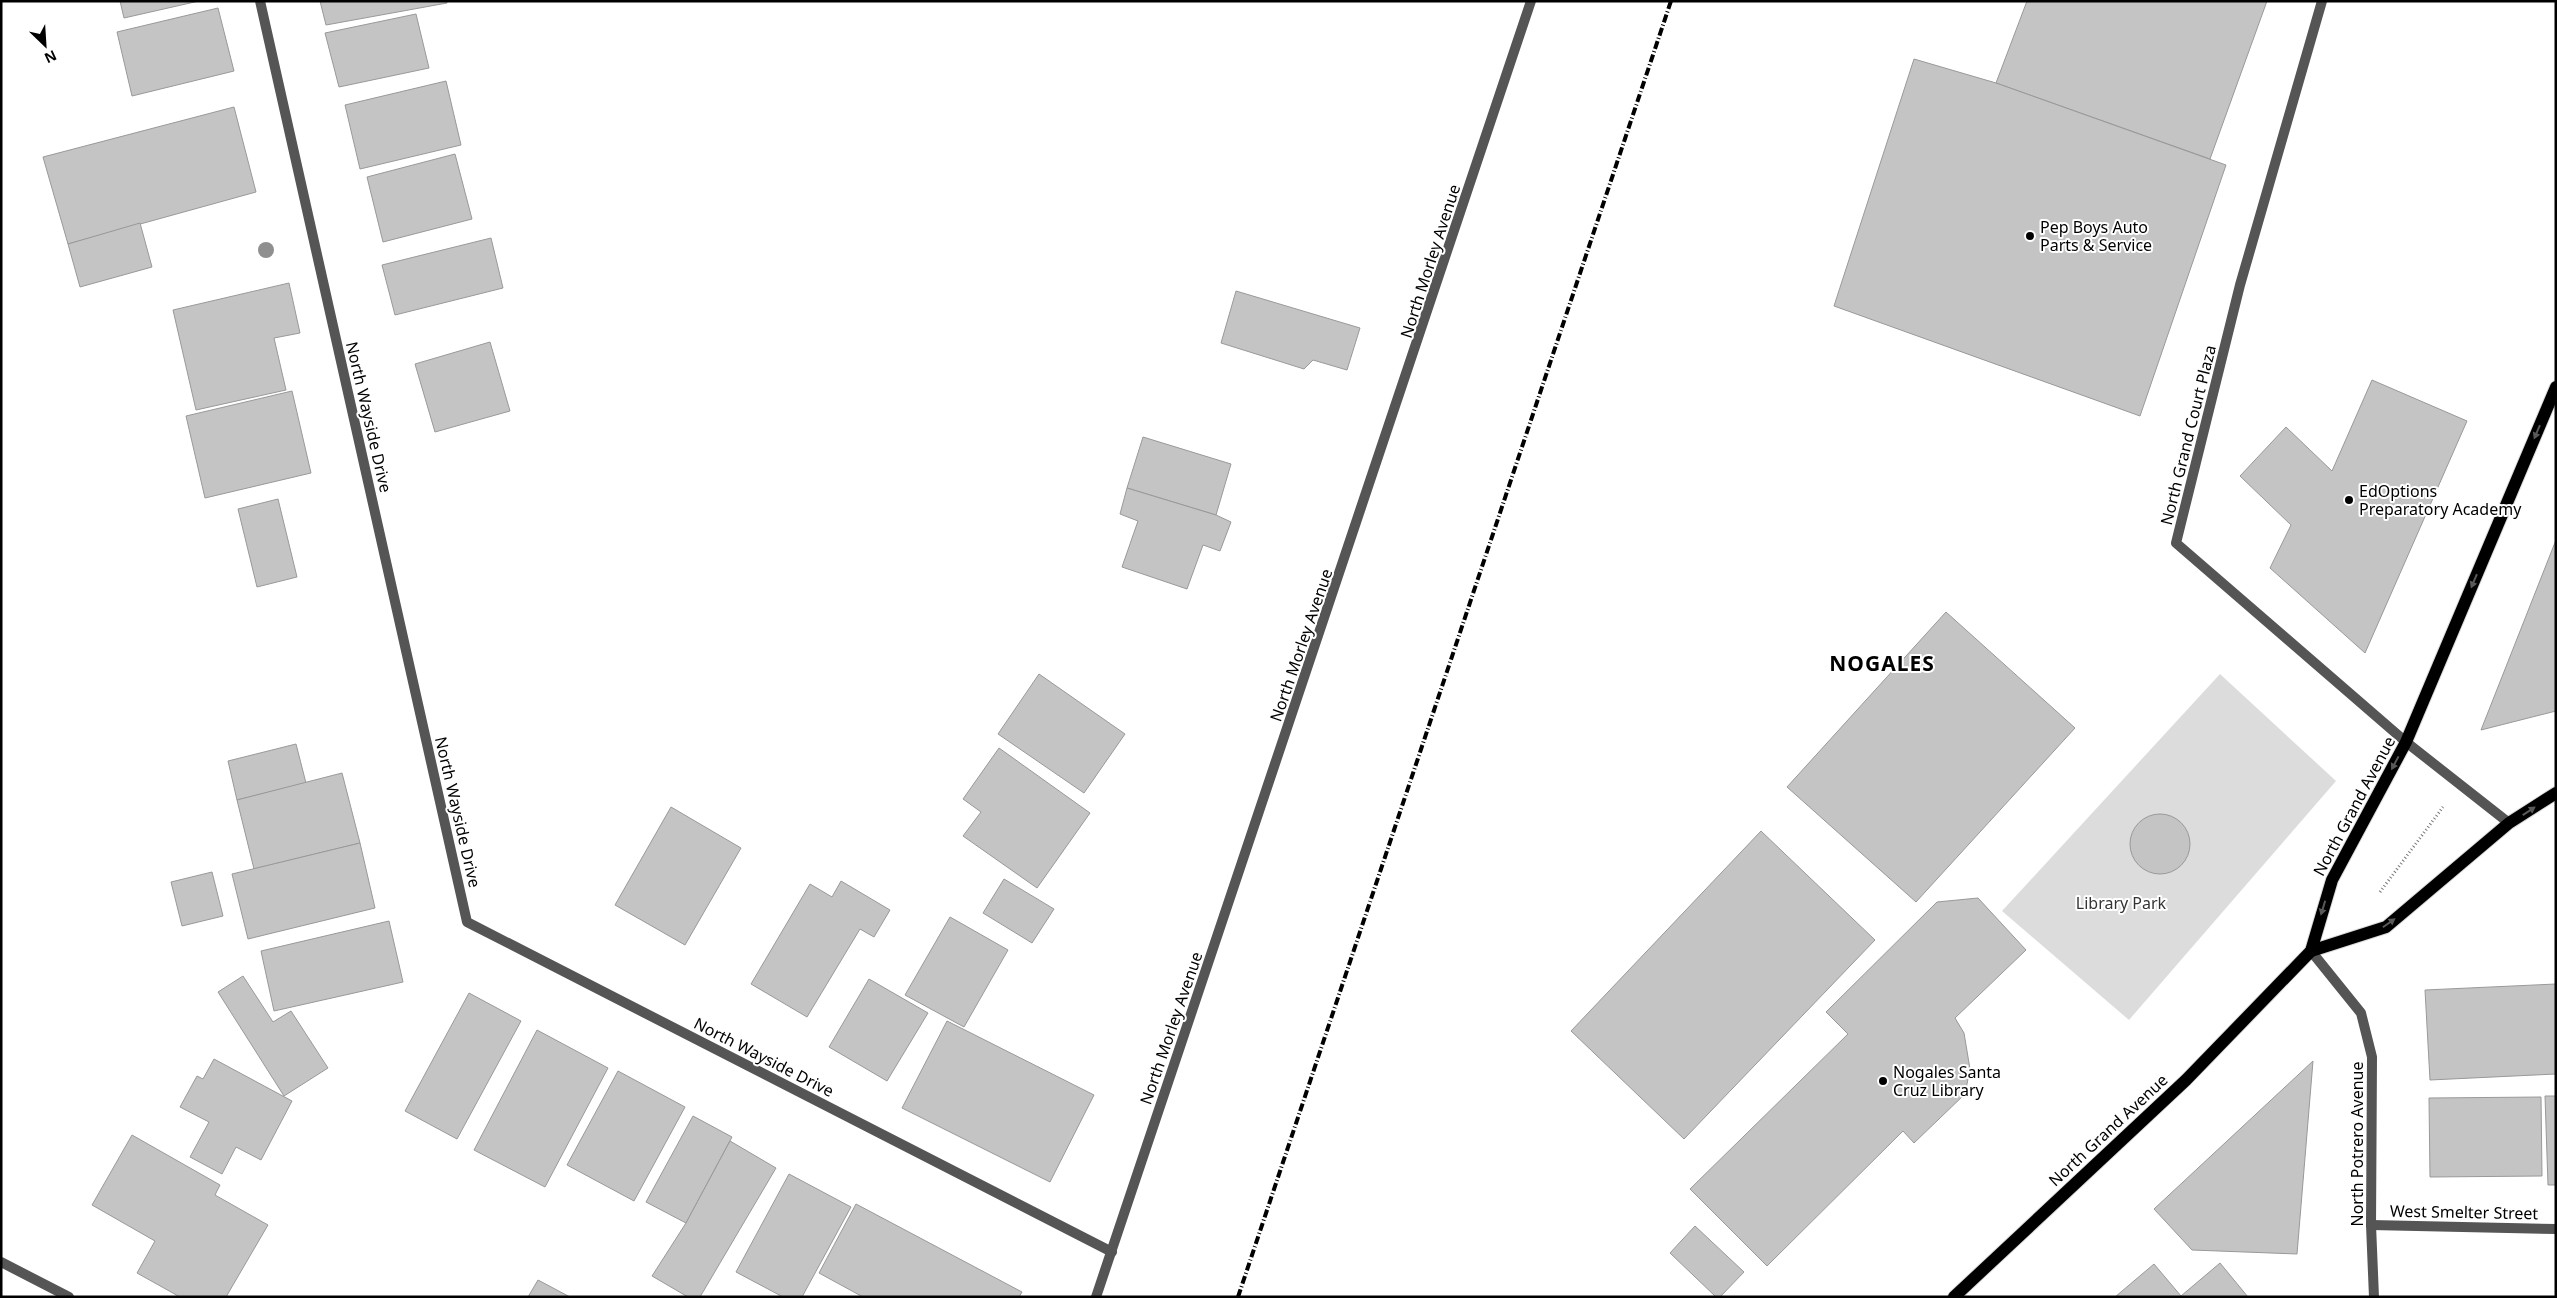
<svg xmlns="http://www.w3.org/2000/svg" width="2557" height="1298" font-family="'Noto Sans',sans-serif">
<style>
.green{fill:#dcdcdc}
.building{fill:#c4c4c4;stroke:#999}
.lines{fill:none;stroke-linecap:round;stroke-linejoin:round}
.primary-casing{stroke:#dbdbdb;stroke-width:14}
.path{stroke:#777;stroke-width:3;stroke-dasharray:1 2.5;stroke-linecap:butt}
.street{stroke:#555;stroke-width:10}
.primary{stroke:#000;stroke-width:12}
.rail{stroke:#000;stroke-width:4;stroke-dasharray:8 2.5 1 2.5;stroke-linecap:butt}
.tree{fill:#8f8f8f}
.oneway{fill:#595959}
.poi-dot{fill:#000;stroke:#fff;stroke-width:2}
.labels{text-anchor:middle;stroke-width:4;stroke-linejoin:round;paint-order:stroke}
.poi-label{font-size:16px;fill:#000;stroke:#fff;text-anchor:start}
.street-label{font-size:16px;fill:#000;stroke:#fff}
.park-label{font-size:16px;fill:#333;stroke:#fff}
.district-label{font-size:21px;font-weight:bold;letter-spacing:1px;fill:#000;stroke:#fff}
</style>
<rect width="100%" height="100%" fill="#fff"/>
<path class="green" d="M2220,674l116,107 -207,239 -127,-109z"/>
<g class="building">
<path d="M120,1h79l-75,17z"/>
<path d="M320,1h127v2l-121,22z"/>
<path d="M2027,1h240l-57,158 -214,-76z"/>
<path d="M218,8l16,63 -102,25 -15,-64z"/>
<path d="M416,14l13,54 -90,19 -14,-54z"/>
<path d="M1914,59l82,24 230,82 -86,251 -306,-110z"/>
<path d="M446,81l15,64 -101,24 -15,-64z"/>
<path d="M234,107l22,85 -188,52 -25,-87z"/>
<path d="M455,154l17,65 -89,23 -16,-65z"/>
<path d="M140,223l12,44 -72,20 -12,-43z"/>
<path d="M491,238l12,50 -108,27 -13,-50z"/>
<path d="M289,283l11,50 -26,5 12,52 -90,20 -23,-100z"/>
<path d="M1236,291l124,37 -13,42 -34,-10 -9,9 -83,-26z"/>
<path d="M490,342l20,69 -75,21 -20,-68z"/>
<path d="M2372,380l95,41 -102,232 -95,-85 21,-43 -51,-49 46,-49 46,44z"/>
<path d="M292,391l19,82 -106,25 -19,-82z"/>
<path d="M1143,437l88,27 -15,51 -89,-27z"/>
<path d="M1127,488l89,27 15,7 -11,29 -17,-6 -16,44 -65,-22 16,-46 -18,-7z"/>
<path d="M278,499l19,78 -40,10 -19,-78z"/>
<path d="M2556,540v171l-75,19z"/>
<path d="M1946,612l129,116 -159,174 -129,-115z"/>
<path d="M1039,674l86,60 -41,59 -86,-59z"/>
<path d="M296,744l10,39 -69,17 -9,-39z"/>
<path d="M999,748l91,65 -53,75 -74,-52 18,-24 -18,-13z"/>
<path d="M342,773l18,70 -106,26 -17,-69z"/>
<path d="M671,807l70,41 -56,97 -70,-40z"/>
<circle cx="2160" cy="844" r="30"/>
<path d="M1761,831l114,109 -191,199 -113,-108z"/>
<path d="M360,843l15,65 -127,31 -16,-65z"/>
<path d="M212,872l11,44 -41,10 -11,-44z"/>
<path d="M1004,879l50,30 -22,34 -49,-30z"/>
<path d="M841,881l49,29 -16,27 -14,-8 -53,88 -56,-33 59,-100 22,13z"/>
<path d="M1978,898l48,52 -71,68 9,15 6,36 -5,25 -51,49 -11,-12 -136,135 -77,-77 158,-155 -22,-22 111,-110z"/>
<path d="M950,917l58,33 -44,77 -59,-32z"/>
<path d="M389,921l14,61 -129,29 -13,-60z"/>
<path d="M243,976l30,46 18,-11 37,57 -44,28 -66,-104z"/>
<path d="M869,979l59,34 -41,68 -58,-34z"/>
<path d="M2556,984v90l-126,6 -5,-90z"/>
<path d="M469,993l52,28 -64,118 -52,-28z"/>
<path d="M947,1021l147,74 -44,87 -148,-74z"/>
<path d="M537,1030l71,38 -63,119 -71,-37z"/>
<path d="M214,1059l78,42 -31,59 -25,-13 -14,27 -32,-17 19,-35 -29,-15 17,-31 6,3z"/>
<path d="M2313,1061l-16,193 -105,-4 -38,-41z"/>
<path d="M618,1071l67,36 -51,94 -67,-36z"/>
<path d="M2545,1096h11v89h-8z"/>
<path d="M2541,1097l1,79 -112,1 -1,-79z"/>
<path d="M693,1116l39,21 -46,86 -40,-21z"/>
<path d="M132,1135l88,50 -5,10 53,30 -42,72h-46l-43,-24 18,-32 -63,-36z"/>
<path d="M730,1141l46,27 -76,129h-12l-36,-21 34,-53z"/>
<path d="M789,1174l62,33 -49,90h-19l-47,-25z"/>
<path d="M856,1204l166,88 -3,5h-156l-44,-24z"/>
<path d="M1695,1226l49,46 -24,25h-4l-46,-44z"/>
<path d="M2220,1263l28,34h-133l39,-33 27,32z"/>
<path d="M538,1280l32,17h-42z"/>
</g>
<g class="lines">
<defs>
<g id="primary">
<path d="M2311,951l75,-24 123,-104 47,-30"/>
<path d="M1954,1297l232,-217 125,-129 21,-71 74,-138 150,-355"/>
</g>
</defs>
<use href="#primary" class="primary-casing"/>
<path class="path" d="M2380,892l63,-85"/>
<g class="street">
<path d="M260,1l207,921 645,330"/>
<path d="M2322,1l-82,284 -64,258 230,199 103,81"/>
<path d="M2311,951l50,62 11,44 -1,168 3,72"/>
<path d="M2371,1225l185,4"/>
<path d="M1,1262l68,35"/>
<path d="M1096,1297l435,-1296"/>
</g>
<use href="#primary" class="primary"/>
<path class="rail" d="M1238,1297l433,-1296"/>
</g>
<circle class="tree" cx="266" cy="250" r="8"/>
<defs><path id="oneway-solid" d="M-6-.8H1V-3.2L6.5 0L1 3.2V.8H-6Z" transform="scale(1.25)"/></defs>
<g class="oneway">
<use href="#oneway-solid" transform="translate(2537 432) rotate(113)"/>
<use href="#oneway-solid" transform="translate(2474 581) rotate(113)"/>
<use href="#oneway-solid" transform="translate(2395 763) rotate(118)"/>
<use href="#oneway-solid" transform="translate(2529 811) rotate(-33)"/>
<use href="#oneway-solid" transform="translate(2323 908) rotate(107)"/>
<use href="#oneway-solid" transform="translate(2389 923) rotate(-35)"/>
</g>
<g class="poi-dot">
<circle cx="2030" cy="236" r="5"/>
<circle cx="2349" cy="500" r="5"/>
<circle cx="1883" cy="1081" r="5"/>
</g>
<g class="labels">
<g class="poi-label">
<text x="2040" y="233">Pep Boys Auto<tspan x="2040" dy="18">Parts &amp; Service</tspan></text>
<text x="2359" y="497">EdOptions<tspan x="2359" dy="18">Preparatory Academy</tspan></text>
<text x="1893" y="1078">Nogales Santa<tspan x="1893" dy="18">Cruz Library</tspan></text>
</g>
<g class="street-label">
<text transform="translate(1430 261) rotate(-72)" y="6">North Morley Avenue</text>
<text transform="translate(369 417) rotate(77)" y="6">North Wayside Drive</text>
<text transform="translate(2188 435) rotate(-76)" y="6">North Grand Court Plaza</text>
<text transform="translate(1301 645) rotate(-71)" y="6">North Morley Avenue</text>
<text transform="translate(2354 806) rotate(-62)" y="6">North Grand Avenue</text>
<text transform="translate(458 812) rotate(77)" y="6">North Wayside Drive</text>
<text transform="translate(1171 1028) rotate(-71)" y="6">North Morley Avenue</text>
<text transform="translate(764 1057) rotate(27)" y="6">North Wayside Drive</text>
<text transform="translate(2108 1130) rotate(-43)" y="6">North Grand Avenue</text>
<text transform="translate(2357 1144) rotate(-90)" y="6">North Potrero Avenue</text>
<text transform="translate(2464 1212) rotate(1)" y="6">West Smelter Street</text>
</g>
<g class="park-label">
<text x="2121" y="909">Library Park</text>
</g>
<g class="district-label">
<text x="1882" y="671">NOGALES</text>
</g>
</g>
<rect width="2557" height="1298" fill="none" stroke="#000000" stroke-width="5"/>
<g transform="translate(45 45) rotate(155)" stroke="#ffffff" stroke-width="4" paint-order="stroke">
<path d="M0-4L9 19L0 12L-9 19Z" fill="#000000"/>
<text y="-8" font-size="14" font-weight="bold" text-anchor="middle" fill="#000000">N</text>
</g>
</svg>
